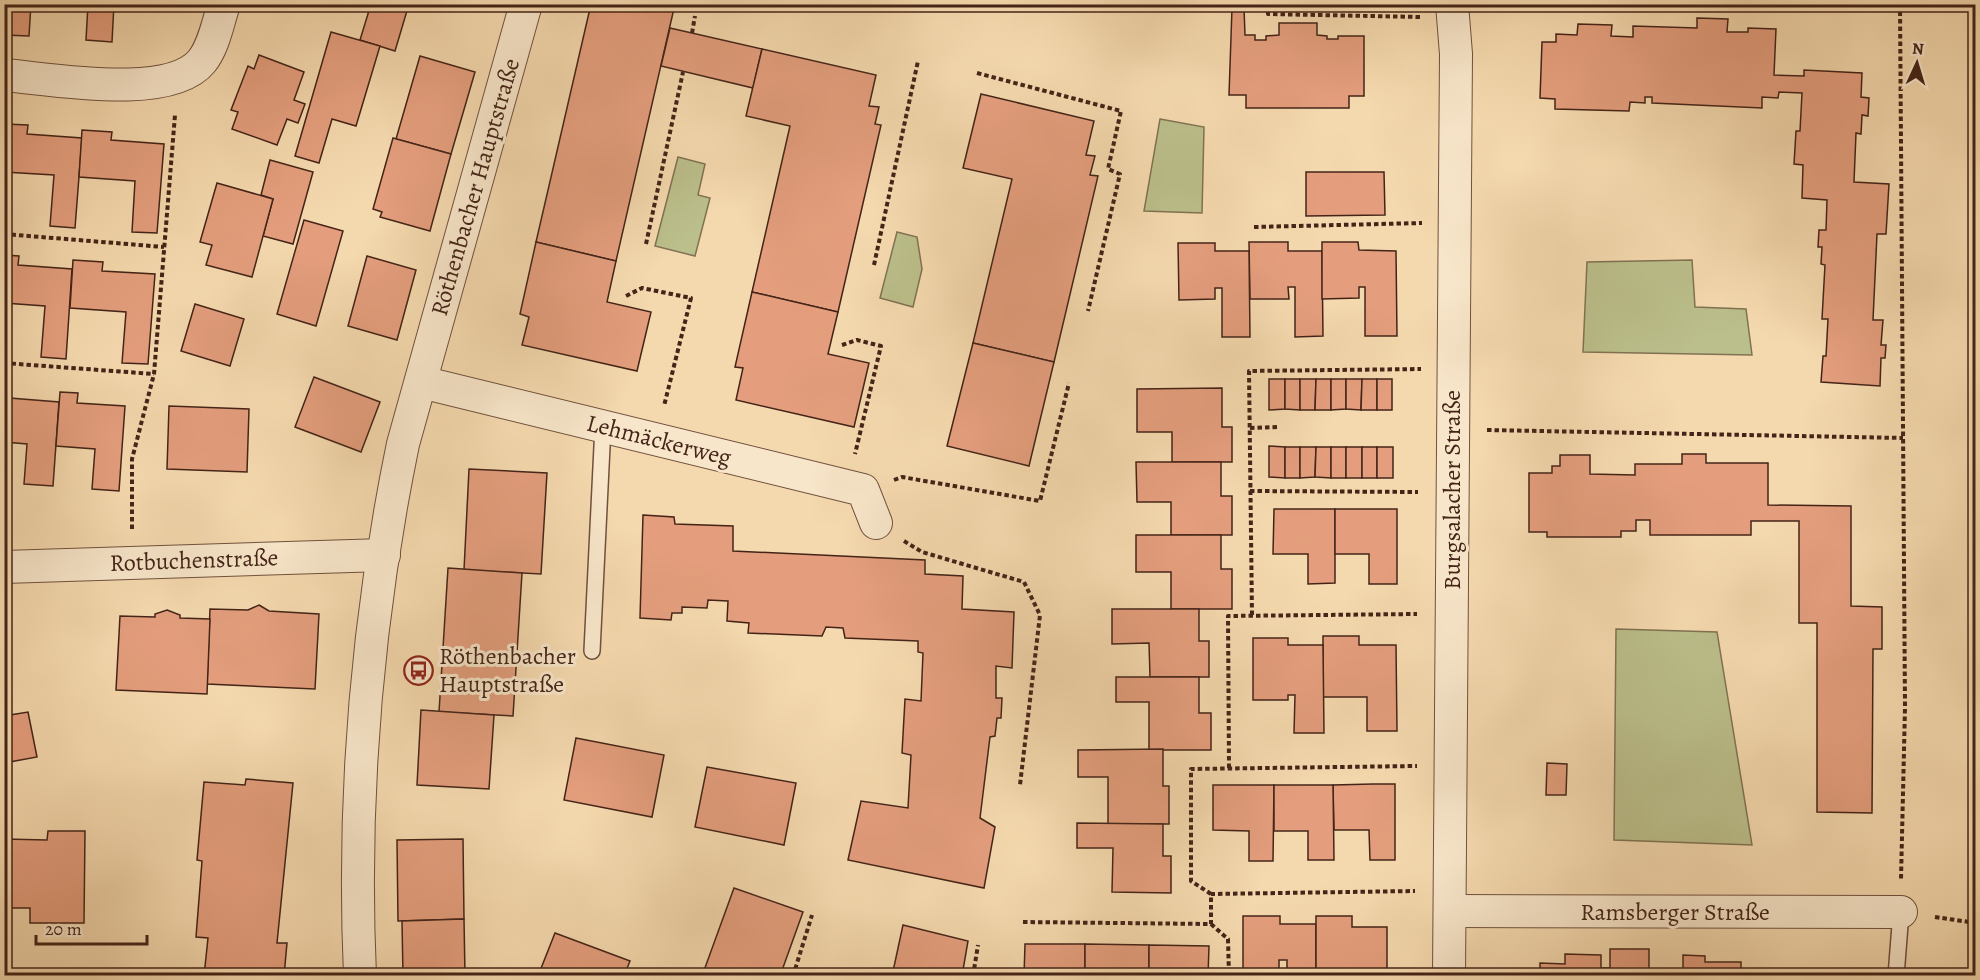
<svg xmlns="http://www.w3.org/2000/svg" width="1980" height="980" font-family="Alegreya,serif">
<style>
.green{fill:#bbbf8b;stroke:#807252;stroke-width:1.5}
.building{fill:#e49e7d;stroke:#442418;stroke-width:1.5}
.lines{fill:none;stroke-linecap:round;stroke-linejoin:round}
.service-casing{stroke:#70513e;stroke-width:18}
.minor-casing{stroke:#70513e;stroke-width:34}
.path{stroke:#442418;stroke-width:4;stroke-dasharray:4.5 3;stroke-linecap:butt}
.service{stroke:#f8e6ca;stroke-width:15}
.minor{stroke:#f8e6ca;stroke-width:32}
.labels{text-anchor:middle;stroke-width:6;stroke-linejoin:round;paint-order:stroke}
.street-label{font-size:24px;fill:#442418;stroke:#f8e6ca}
.poi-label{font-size:24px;fill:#442418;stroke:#f8e6ca;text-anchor:start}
</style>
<rect width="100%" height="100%" fill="#f5d9ae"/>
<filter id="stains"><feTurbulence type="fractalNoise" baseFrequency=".00333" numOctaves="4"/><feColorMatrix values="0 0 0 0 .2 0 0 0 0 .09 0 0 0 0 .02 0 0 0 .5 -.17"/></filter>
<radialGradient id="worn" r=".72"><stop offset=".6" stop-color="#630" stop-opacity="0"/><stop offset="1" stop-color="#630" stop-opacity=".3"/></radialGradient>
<g class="green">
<path d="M1160,119l44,8 -2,86 -58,-2z"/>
<path d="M678,157l27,7 -7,31 12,3 -15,58 -40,-10z"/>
<path d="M897,232l20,5 5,32 -9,38 -33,-9z"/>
<path d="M1692,260l3,47 51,2 6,46 -169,-3 4,-90z"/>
<path d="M1616,629l101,3 35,213 -138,-5z"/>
</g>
<g class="building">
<path d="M6,4h25l-2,32 -25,-1z"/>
<path d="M88,4h26l-2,38 -26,-2z"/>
<path d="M114,4h31l-1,5 -30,-2z"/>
<path d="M371,4h38l-14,47 -35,-11z"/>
<path d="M591,4h84l-59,257 -80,-19z"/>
<rect x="1179" y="4" width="65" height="4"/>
<path d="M1232,8h12l1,27h10v5h11v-4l13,-1v-12h38v12l10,1v3h11v-3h26v60h-15v12h-103v-13h-17z"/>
<path d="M1697,18l31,1 -1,13h21v-4l28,1 -2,46 30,1v-6l58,3 -1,24 8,1 -1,18 -6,-1 -1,19 -5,-1 -2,49 35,2 -3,50h-9l-4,86h10l-2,25h5l-1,13h-4l-1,28 -59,-4 2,-26h3l2,-37h-6l3,-54 -4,-1 1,-17h-4l1,-17h7l1,-30 -25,-2 1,-33 -9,-1 2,-33h4l2,-38 -23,-1 -1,6 -16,-1v11l-110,-5v-6h-7v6l-15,-1 -1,9 -74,-2v-10l-15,-1 2,-56h14v-8l21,1 1,-11 34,1 -1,11 22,1v-11l64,2z"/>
<path d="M670,28l92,21 -9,39 -92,-22z"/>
<path d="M331,32l49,14 -24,80 -24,-7 -13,44 -24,-7z"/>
<path d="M762,49l114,26 -7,31 10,1 -4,17 6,1 -43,187 -86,-20 38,-166 -44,-10z"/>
<path d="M259,55l45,17 -10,28 11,4 -7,19 -11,-4 -10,26 -45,-16 6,-17 -7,-2 17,-44 6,3z"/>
<path d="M420,56l55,16 -24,82 -55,-15z"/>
<path d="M981,94l113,27 -8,34 9,1 -5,19 8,1 -44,186 -81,-19 39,-164 -49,-11z"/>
<path d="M4,124l24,1 -1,9 55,4 -7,90 -25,-2 4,-51 -50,-3z"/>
<path d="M82,130l30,2 -1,8 53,4 -7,89 -25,-1 3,-51 -56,-4z"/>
<path d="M393,138l58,16 -21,77 -50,-14 2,-5 -9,-3z"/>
<path d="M270,160l43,12 -20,72 -30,-8 10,-37 -12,-4z"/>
<path d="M1306,172h78l1,43 -79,1z"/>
<path d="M217,183l56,16 -21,78 -46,-12 6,-20 -12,-3z"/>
<path d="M304,220l39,11 -27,95 -39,-12z"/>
<path d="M536,242l80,19 -9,41 44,10 -14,59 -115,-26 7,-28 -9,-3z"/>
<path d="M1249,242h39v9h34l1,85 -28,1v-50h-7l1,12h-39z"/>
<path d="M1322,242h36l1,8 37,1 1,85h-32v-49h-6v11l-37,1z"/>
<path d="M1178,243h37v8h34l1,86h-28v-49h-7v11l-36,1z"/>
<path d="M4,255l15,1 -1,9 54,4 -6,90 -25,-2 4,-51 -41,-3z"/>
<path d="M367,256l49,14 -19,70 -49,-14z"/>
<path d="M73,260l30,2 -1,9 53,3 -7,90 -26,-1 4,-51 -56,-4z"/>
<path d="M752,292l86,20 -10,42 41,9 -15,64 -118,-27 7,-32 -8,-1z"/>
<path d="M195,304l49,15 -14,47 -49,-15z"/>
<path d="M973,343l81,19 -25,104 -82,-20z"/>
<path d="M314,377l66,25 -19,50 -66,-25z"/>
<path d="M1269,379h16v30l-16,1z"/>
<path d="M1285,379h15v31l-15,-1z"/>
<path d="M1300,379h16l-1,31h-15z"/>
<path d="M1316,379h15v31h-16z"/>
<path d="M1331,379h15v30l-15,1z"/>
<path d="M1346,379h16l-1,31 -15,-1z"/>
<path d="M1362,379h15v31h-16z"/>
<rect x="1377" y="379" width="15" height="31"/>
<path d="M4,388l7,1 -1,9 49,4 -6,84 -29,-2 3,-40 -23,-2z"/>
<path d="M1222,388v39h10v35h-60v-30h-35v-43z"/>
<path d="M60,392l18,1 -1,10 48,3 -6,85 -27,-2 3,-40 -39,-3z"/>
<path d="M169,406l80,3 -2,63 -80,-3z"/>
<path d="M1269,446l16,1v31l-16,-1z"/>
<rect x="1285" y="447" width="15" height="31"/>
<path d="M1300,447h16l-1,30 -15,1z"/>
<path d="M1316,447h15v31l-16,-1z"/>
<rect x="1331" y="447" width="15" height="31"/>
<rect x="1346" y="447" width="16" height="31"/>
<rect x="1362" y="447" width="15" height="31"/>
<rect x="1377" y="447" width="16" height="31"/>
<path d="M1682,454h24v9h62v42l83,1v100l31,1v42h-9l-1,164 -55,-1v-189h-18v-102h-48v14h-101v-15h-14v11h-15v6h-74v-5h-18v-59h23v-7h8v-11h30v19l45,1v-11h47z"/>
<path d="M1136,462h85v34h11v39h-61v-33h-34z"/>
<path d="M469,469l78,4 -6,101 -77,-4z"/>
<path d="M1274,509h61v74l-27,1v-30h-35z"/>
<path d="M1335,509h62v75h-28v-30h-34z"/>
<path d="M643,515l31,2 1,7 58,2v25l192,9v14l38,2 -1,33 52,3 -2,56 -16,-2v32h6l-1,20h-4l-2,18 -5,1 -10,81 15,9 -11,61 -136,-28 13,-59 47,7 3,-53 -9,-2 3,-54 16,2 2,-48 -5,-1v-11l-73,-3 -2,-10 -17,-1 -4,9 -74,-3 1,-10 -22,-2 1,-20 -20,-1 -1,8 -25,-1v6h-10l-1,7 -31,-2z"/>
<path d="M1136,535h85v34h11v40h-61v-37h-35z"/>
<path d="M448,568l74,5 -9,143 -74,-4z"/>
<path d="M259,605l10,6 50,3 -4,75 -108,-5 3,-75 38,1z"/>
<path d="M1112,609h87v32h10v36h-59l-1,-34 -37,1z"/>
<path d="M167,610l13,5v3l30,1 -3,75 -91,-4 4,-74 35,1v-3z"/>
<path d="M1323,636h36v9h37l1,86h-30v-34h-44z"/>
<path d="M1253,638h35v7h35l1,88h-30l1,-38h-7v5h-35z"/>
<path d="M1116,677h83v36h12v37h-62v-48h-33z"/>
<path d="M421,710l73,5 -5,74 -72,-4z"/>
<path d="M28,712l9,45 -33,6v-47z"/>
<path d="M576,738l88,17 -12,62 -88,-17z"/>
<path d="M1163,749v37h6v38h-61v-47h-30v-27z"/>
<path d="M1547,763l20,1 -1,31h-20z"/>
<path d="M707,767l89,16 -12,62 -89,-18z"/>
<path d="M246,779l47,4 -16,160h10l-3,33h-80l4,-38 -12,-1 6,-76 -5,-1 7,-78 41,3z"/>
<path d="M1373,784h22v76h-25l-1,-30h-35l-1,-45z"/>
<path d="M1213,785h61l-1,76h-24v-30l-36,-1z"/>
<path d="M1274,785h59l1,75h-26v-29h-34z"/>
<path d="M1077,823l86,1v32h8v37l-59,-1 1,-44h-36z"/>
<path d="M48,831h37l-1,92h-54v-15h-26v-69l43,1z"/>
<path d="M463,839l1,80 -66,2 -1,-81z"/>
<path d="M734,888l69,24 -23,64h-78z"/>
<path d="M1243,916h37v8h36v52h-29v-16h-8v14h-36z"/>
<path d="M1316,916h36v11h35v49l-71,-3z"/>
<path d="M464,919l1,57h-62l-1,-55z"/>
<path d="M903,925l65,16 -6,35h-70z"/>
<path d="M555,933l75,28 -6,15h-86z"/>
<path d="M1025,944h60v32h-61z"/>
<path d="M1085,944l64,1v31h-64z"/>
<path d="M1149,945l60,1 -1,30h-59z"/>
<path d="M1610,949h39v20l34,1v-15l22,1v6h36v13l12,1h-213v-13l25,1v-10l36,1v13h9z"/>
</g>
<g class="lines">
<defs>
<g id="service">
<path d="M592,651l11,-225"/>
<path d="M1896,976l5,-64"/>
</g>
<g id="minor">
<path d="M4,75c49,4 166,26 198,-14 12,-15 16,-39 22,-57"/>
<path d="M421,382l442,108 13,33"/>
<path d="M4,567l380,-12"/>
<path d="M1450,911l451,1"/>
<path d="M360,976c-8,-179 7,-357 43,-532l123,-440"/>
<path d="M1449,976l7,-922 -4,-50"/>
</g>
</defs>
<use href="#service" class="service-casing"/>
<use href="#minor" class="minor-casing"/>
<g class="path">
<path d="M1268,4v10l152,3"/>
<path d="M1900,4l5,703 -4,172"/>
<path d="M692,33l3,-17"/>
<path d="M977,73l144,38 -13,58 12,5 -32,137"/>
<path d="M1254,227l168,-4"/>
<path d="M4,234l160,13"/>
<path d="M646,244l37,-172"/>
<path d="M874,265l44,-204"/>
<path d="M626,296l16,-8 49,10 -27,108"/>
<path d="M842,345l15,-5 24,6 -26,108"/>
<path d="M4,363l150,11"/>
<path d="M1250,428l27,-1"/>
<path d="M1487,430l416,8"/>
<path d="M894,480l8,-3 138,24 29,-118"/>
<path d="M1250,491l168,1"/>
<path d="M132,529v-70l22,-85 21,-259"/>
<path d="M904,541l18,11 102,30 16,33 -20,170"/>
<path d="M1252,615l-3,-244 172,-2"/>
<path d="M1229,768l-1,-152 189,-2"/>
<path d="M1211,894l-20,-13v-112l226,-3"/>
<path d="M1935,917l41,6"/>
<path d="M1023,922l188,2v-30l204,-3"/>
<path d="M1211,924l17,15 1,37"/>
<path d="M793,976l19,-61"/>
<path d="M973,976l5,-31"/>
</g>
<use href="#service" class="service"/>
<use href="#minor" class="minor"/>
</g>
<defs>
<symbol id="bus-ring" viewBox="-11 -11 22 22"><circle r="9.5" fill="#f8e6ca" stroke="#8f2418" stroke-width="1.5"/><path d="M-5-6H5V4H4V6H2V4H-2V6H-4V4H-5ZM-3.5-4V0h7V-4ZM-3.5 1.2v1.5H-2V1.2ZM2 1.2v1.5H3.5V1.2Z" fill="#8f2418"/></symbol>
</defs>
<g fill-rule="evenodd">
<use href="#bus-ring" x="402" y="654" width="33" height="33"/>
</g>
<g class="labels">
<g class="street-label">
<text transform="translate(475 187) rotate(-74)" y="8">Röthenbacher Hauptstraße</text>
<text transform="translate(659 440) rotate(14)" y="8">Lehmäckerweg</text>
<text transform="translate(1452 490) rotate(-90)" y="8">Burgsalacher Straße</text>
<text transform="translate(194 560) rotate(-2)" y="8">Rotbuchenstraße</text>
<text x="1675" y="920">Ramsberger Straße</text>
</g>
<g class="poi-label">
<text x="439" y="664">Röthenbacher<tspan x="439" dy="28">Hauptstraße</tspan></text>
</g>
</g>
<rect width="1980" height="980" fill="none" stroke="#f5d9ae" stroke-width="24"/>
<rect x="6" y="6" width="1968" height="968" fill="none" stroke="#442418" stroke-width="3"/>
<rect x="12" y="12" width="1956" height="956" fill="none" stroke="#442418" stroke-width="1.5"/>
<g transform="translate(1917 63) rotate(4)" stroke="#f8e6ca" stroke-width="4.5" paint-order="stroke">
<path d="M0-4.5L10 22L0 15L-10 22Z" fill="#442418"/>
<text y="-9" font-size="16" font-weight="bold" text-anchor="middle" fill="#442418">N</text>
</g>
<path d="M36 935v9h111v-9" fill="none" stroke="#442418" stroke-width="3"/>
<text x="45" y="935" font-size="18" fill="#442418" stroke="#f8e6ca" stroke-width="4.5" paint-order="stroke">20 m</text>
<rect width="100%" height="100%" filter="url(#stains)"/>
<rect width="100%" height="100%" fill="url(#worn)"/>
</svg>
